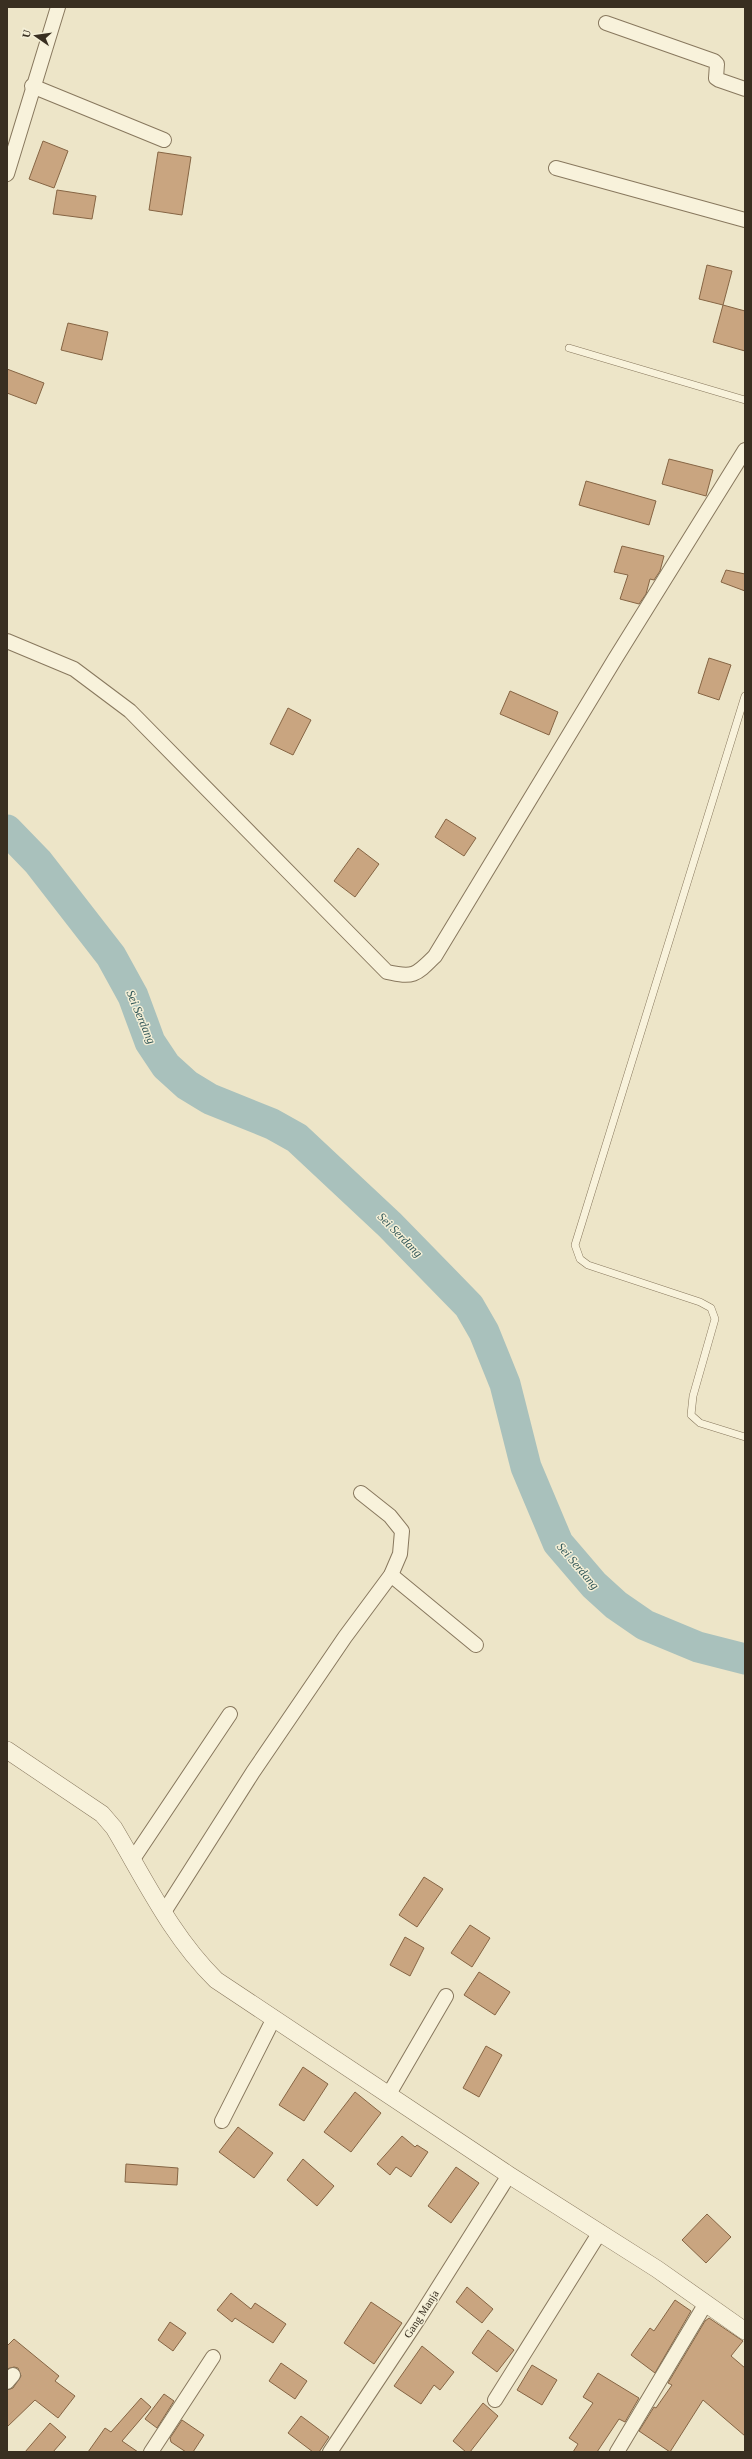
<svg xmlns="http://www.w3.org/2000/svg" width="752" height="2459" font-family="Georgia,serif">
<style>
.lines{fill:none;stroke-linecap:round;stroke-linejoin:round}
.river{stroke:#a9c1bc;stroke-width:31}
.building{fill:#c9a580;stroke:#866544}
.service-casing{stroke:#88785e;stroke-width:8}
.minor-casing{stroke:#88785e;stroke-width:16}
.tertiary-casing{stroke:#88785e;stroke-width:18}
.service{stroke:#f8f2db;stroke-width:7}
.minor{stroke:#f8f2db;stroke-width:14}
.tertiary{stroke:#f8f2db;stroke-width:17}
.labels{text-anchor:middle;stroke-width:3;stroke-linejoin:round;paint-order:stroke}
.street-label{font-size:11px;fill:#392f21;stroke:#f4efd7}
.water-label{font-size:12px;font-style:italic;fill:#315758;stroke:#f4efd7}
</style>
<rect width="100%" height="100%" fill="#ede5c8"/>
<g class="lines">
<path class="river" d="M7,830l31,32 73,94 22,40 17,46 16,24 21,19 23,14 62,25 25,14 93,87 79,81 15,26 21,52 21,83 32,76 36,42 22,20 29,20 53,22 47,12"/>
</g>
<g class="building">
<path d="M43,141l25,10 -14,37 -25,-9z"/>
<path d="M158,152l33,5 -9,58 -33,-5z"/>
<path d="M57,190l39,6 -4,23 -39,-5z"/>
<path d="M707,265l25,6 -9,34 -24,-6z"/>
<path d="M723,305l22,6v40l-32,-9z"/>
<path d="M68,323l40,9 -6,28 -41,-10z"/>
<path d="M7,369l37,14 -8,21 -29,-11z"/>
<path d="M669,459l44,11 -7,26 -44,-12z"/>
<path d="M586,481l70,20 -7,24 -70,-20z"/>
<path d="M622,546l42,10 -4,15 -6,9 -4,-1 -4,15 -7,10 -19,-5 8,-24 -14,-3z"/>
<path d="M726,570l19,4v17l-24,-9z"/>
<path d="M709,658l22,7 -12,35 -21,-7z"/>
<path d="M510,691l48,21 -9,23 -49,-21z"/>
<path d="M288,708l23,12 -18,35 -23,-11z"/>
<path d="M446,819l30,19 -12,18 -29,-19z"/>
<path d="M358,848l21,16 -24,33 -21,-16z"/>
<path d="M424,1877l19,12 -26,38 -18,-12z"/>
<path d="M470,1925l20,13 -18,29 -21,-14z"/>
<path d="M405,1937l19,11 -14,28 -20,-11z"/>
<path d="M479,1972l31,20 -15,23 -31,-20z"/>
<path d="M486,2046l16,9 -23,42 -16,-9z"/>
<path d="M303,2067l25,17 -24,37 -25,-16z"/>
<path d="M355,2092l26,21 -30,39 -27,-20z"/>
<path d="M238,2127l35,26 -19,25 -35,-26z"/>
<path d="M402,2136l13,11 2,-2 11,7 -17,25 -15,-10 -6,8 -13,-11z"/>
<path d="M303,2159l31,27 -17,20 -30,-26z"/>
<path d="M126,2164l52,4 -1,17 -52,-3z"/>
<path d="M456,2167l23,16 -28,40 -23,-17z"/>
<path d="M707,2214l24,23 -25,26 -24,-23z"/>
<path d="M467,2287l26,22 -11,14 -26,-21z"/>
<path d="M231,2293l20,16 4,-6 31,21 -13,19 -38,-25 -3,4 -15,-12z"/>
<path d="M675,2300l16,11 -36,62 -24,-18 19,-27 4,3z"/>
<path d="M371,2302l31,21 -28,41 -30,-21z"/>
<path d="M709,2318l34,23 -12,15 14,12v68l-42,-36 -33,52 -31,-21 15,-24 2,1 16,-23 -4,-2 37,-62z"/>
<path d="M170,2322l16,11 -13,18 -15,-11z"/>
<path d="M488,2330l26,20 -17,22 -25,-19z"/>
<path d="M14,2339l45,37 -4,5 20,15 -17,22 -23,-18 -28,27v-37l6,-2 8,-12 -3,-8 -4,-1 -7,2v-23z"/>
<path d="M422,2346l32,26 -14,18 -6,-5 -13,19 -27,-18z"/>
<path d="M281,2363l26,18 -12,18 -26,-18z"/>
<path d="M532,2365l25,15 -15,25 -25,-15z"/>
<path d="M598,2373l41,25 -14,24 -6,-3 -22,33h-24l5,-8 -9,-6 24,-35 -10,-6z"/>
<path d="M164,2394l10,7 -17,27 -12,-9z"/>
<path d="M141,2398l10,9 -29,34 16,11h-50l17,-24 6,4z"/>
<path d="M483,2403l15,13 -28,36h-4l-13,-11z"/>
<path d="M301,2416l28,21 -10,15h-6l-25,-19z"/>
<path d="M182,2420l22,15 -11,17h-7l-15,-10 -1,-4z"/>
<path d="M50,2423l16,14 -13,15h-28z"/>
</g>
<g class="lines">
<defs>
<g id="service">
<path d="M569,348l176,52"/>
<path d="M745,696l-170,549 5,14 8,6 112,37 11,6 4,11 -22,77 -2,19 9,8 45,14"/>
</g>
<g id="minor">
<path d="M606,23l108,38 3,3 -1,14 3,2 26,9"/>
<path d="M32,86l132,54"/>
<path d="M556,168l189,52"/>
<path d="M7,174l51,-167"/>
<path d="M7,641l67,28 56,42 257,261c27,6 29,3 48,-16l180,-297 130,-209"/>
<path d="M391,1575l85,70"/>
<path d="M133,1859l97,-145"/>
<path d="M164,1912l89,-140 92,-135 46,-62 9,-21 2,-23 -12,-15 -29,-23"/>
<path d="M389,2094l57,-98"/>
<path d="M222,2121l52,-103"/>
<path d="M7,2382l6,-7"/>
<path d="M495,2400l105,-168"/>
<path d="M151,2452l62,-95"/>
<path d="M330,2452l89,-134 90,-143"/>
<path d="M617,2452l89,-149"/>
</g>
<path id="tertiary" d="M7,1750l95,64 12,14c31,52 58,109 102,152l293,195 148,94 88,62"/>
</defs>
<use href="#service" class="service-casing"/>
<use href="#minor" class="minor-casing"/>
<use href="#tertiary" class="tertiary-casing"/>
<use href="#service" class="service"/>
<use href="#minor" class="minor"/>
<use href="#tertiary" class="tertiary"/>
</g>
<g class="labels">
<g class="street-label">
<text transform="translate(421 2314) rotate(-57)" y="4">Gang Manja</text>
</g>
<g class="water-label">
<text transform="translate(141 1017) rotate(67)" y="4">Sei Serdang</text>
<text transform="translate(400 1235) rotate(45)" y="4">Sei Serdang</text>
<text transform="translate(578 1566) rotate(49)" y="4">Sei Serdang</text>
</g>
</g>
<rect width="752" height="2459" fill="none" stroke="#392f21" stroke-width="16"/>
<g transform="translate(36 36) rotate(283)" stroke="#f4efd7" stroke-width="3" paint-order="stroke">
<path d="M0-3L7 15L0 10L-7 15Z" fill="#392f21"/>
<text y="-6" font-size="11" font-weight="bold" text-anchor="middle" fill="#392f21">U</text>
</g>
</svg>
